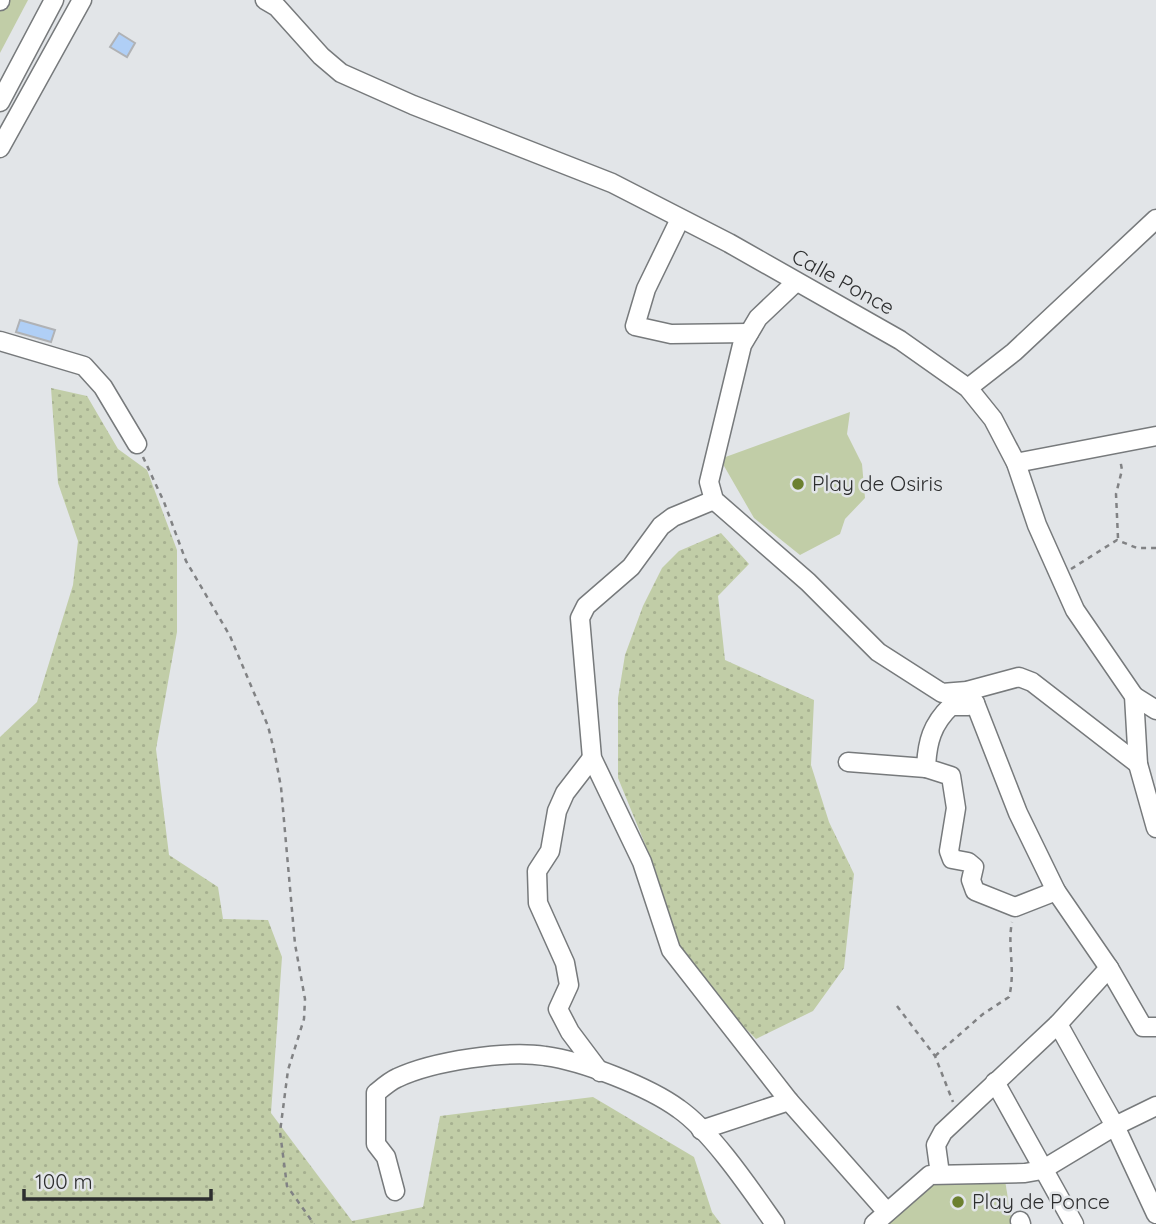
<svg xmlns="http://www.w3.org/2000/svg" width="1156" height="1224" font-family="Quicksand,sans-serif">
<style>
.grass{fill:url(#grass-dots)}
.park{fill:#c1cda7}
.building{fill:#b0cff6;stroke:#b0b2b5;stroke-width:2}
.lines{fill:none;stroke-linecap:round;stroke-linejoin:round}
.minor-casing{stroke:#777a7c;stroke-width:21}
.path{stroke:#818284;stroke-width:2.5;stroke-dasharray:5 5;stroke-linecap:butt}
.minor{stroke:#fff;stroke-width:18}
.poi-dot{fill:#6c8030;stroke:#e2e5e8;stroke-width:2.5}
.labels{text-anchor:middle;stroke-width:5;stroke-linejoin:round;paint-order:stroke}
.street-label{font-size:21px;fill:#2d2e2f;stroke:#e2e5e8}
.poi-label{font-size:21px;fill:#2d2e2f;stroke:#e2e5e8;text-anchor:start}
</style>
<defs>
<pattern id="grass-dots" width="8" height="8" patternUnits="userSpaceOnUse" patternTransform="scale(1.75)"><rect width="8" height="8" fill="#c1cda7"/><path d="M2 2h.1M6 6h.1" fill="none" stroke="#a6b090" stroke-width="1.8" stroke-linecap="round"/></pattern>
</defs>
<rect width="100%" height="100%" fill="#e2e5e8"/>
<g class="grass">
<path d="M51,388l36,8 31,53 29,21 30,80v82l-21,117 13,106 49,32 5,32 45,1 14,37 -11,156 81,108 71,-14 17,-91 153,-19 101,60 18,55 9,12h-721v-487l37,-35 36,-117 5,-44 -20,-58z"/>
<path d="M721,533l28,31 -31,32 7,64 89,40 -3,65 18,57 25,52 -10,94 -31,43 -57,28 -29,-29 -49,-67 -24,-77 -36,-88v-80l7,-43 18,-49 19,-38 17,-17z"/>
</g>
<g class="park">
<path d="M0,0h28l-28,53z"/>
<path d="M850,412l-3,22 15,30 3,34 -20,21 -5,15 -40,21 -46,-37 -34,-59z"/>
<path d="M934,1180h71l7,44h-129z"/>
</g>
<g class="building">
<path d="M119,33l16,10 -8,14 -17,-10z"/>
<path d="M20,320l35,10 -4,12 -35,-10z"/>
</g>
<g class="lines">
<defs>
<g id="minor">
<path d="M265,0l12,7 44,49 20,17 72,32 199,78 117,60 171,97 68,48 25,31 23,44 21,62 38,85 59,86 4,68 18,64"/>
<path d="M0,1v-1"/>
<path d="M0,102l54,-102"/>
<path d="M0,148l82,-148"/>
<path d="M680,219l-34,70 -11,37 36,8 78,-1"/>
<path d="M796,282l-38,36 -16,27 -33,137 5,18 94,82 70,70 64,41 25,-2 52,-14 13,5 106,82"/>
<path d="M0,341l84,25 19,21 34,57"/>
<path d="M968,388l46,-36 142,-133"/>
<path d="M1016,463l140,-27"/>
<path d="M714,500l-41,17 -12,9 -30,41 -45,39 -6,12 12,140 50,104 29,88 118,151 98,111"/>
<path d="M967,691l8,12 43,110 38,78 53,77 34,59h13"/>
<path d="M1134,696l22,14"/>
<path d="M975,703l-7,3h-17c-19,18 -24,36 -25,62l25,8 5,32 -7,43 3,8 16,3 6,5 -3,13 4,11 40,16 41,-16"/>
<path d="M592,758l-27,35 -8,18 -7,40 -13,20 1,32 27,60 4,22 -11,24 12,23 30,40"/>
<path d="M848,762l78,6"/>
<path d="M1058,1024l57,102 41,88"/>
<path d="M995,1082l79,142"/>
<path d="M701,1130l88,-29"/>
<path d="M940,1174l-4,-29 7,-13 115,-108 51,-56"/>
<path d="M395,1191l-9,-34 -10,-13v-51c6,-5 14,-12 21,-15 36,-17 110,-28 148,-22 38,5 104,31 134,53 33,23 72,81 96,115"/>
<path d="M1020,1221l1,3"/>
<path d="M874,1224l56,-49 95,-2 17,-3 73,-44 41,-20"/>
</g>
</defs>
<use href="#minor" class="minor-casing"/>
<g class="path">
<path d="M143,457l21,45 22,59 44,75 38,90 6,24 7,37 14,157 10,55 -1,20 -16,51 -8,62 7,54 27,38"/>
<path d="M1118,538l-2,-44 6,-24 -2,-11"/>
<path d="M1071,569l46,-29 20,8h19"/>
<path d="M897,1006l38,50 18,46"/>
<path d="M935,1056l48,-42 26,-17c7,-27 -2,-50 3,-75"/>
</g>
<use href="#minor" class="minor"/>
</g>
<g class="poi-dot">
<circle cx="798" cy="484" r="7"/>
<circle cx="958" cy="1202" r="7"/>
</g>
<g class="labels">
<g class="street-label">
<text transform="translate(843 282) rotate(29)" y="7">Calle Ponce</text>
</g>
<g class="poi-label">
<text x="812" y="491">Play de Osiris</text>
<text x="972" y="1209">Play de Ponce</text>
</g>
</g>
<path d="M24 1189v10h187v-10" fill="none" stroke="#2d2e2f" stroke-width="3.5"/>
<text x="35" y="1189" font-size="21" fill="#2d2e2f" stroke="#e2e5e8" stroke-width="5" paint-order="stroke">100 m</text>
</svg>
